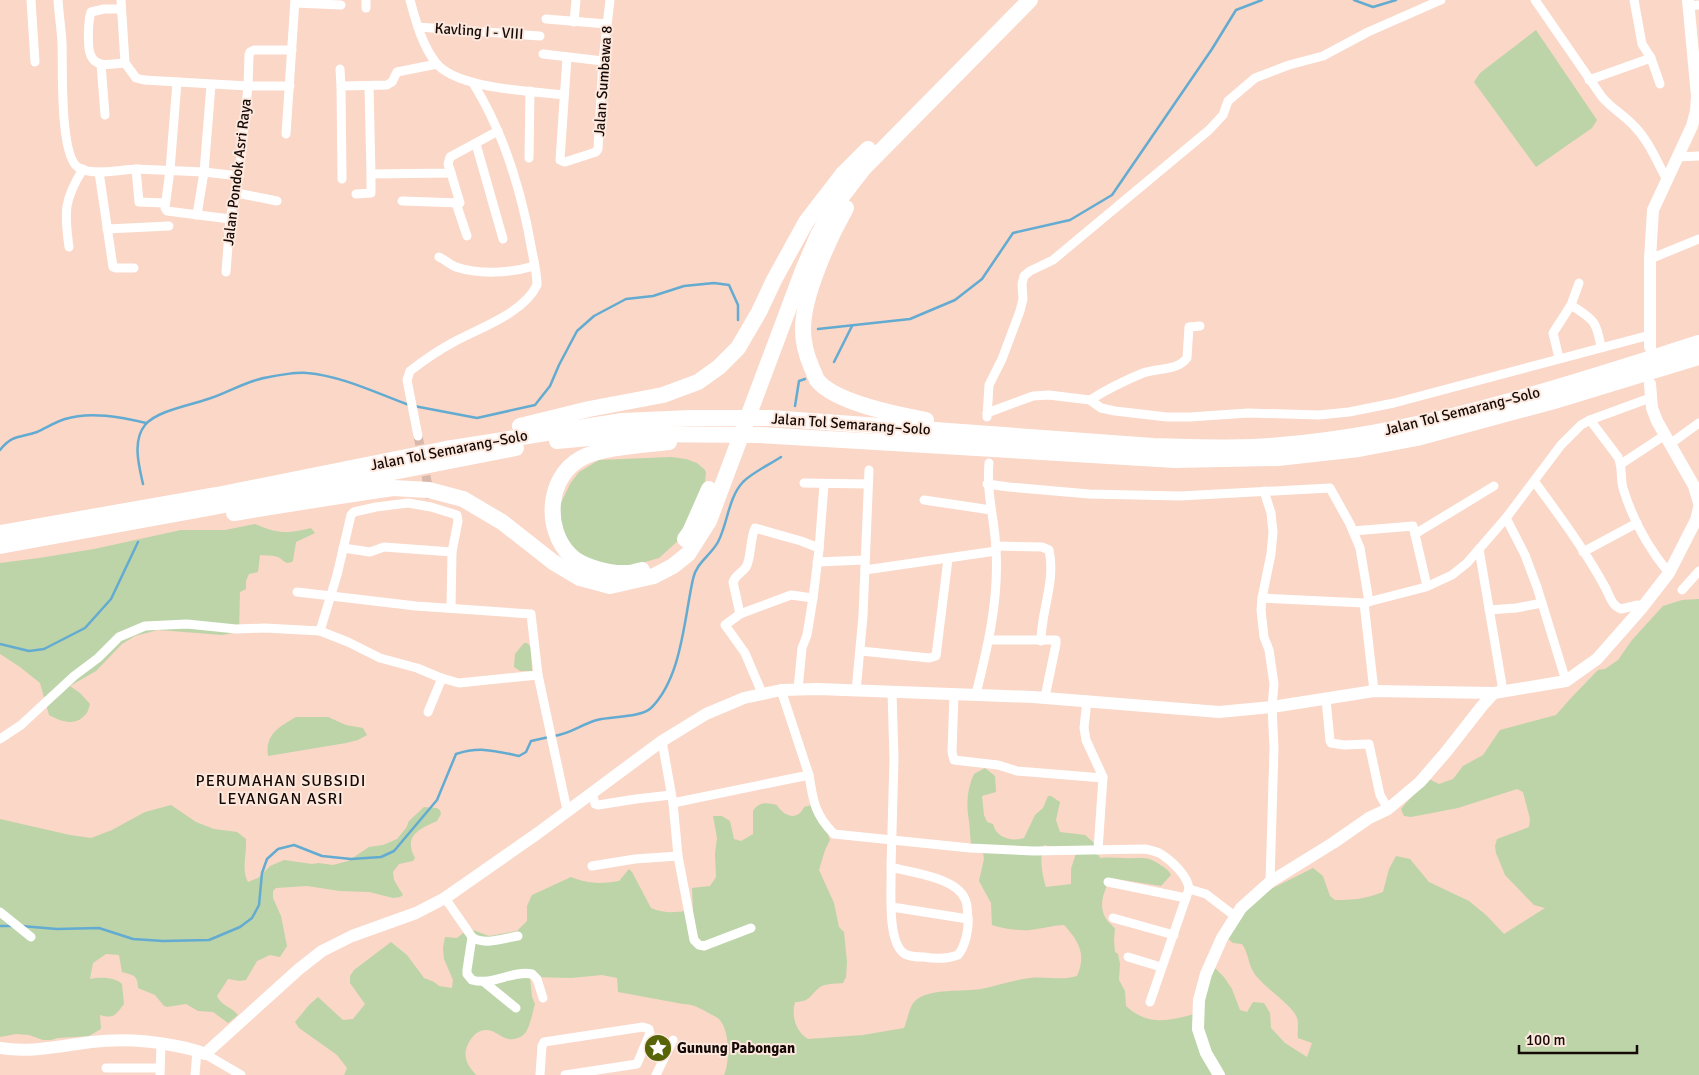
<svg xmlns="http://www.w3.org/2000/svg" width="1699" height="1075" font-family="Signika,sans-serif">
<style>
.green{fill:#bcd4a8;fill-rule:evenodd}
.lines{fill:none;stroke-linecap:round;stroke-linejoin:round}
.stream{stroke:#63abd1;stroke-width:2.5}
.street-tunnel{stroke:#d8b8aa;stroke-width:9;stroke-dasharray:9 4.5;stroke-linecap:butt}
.street{stroke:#fff;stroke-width:9}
.secondary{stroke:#fff;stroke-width:12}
.highway{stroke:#fff;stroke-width:16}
.labels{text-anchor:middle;stroke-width:4;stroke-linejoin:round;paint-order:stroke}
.street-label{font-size:15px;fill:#150a06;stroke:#fde8de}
.poi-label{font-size:15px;font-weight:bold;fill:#150a06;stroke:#fde8de;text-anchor:start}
.neighbourhood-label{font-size:16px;letter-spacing:1px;fill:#150a06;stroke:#fde8de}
</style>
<rect width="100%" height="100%" fill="#fad7c7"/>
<g class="green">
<path d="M1536,30l61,90 -5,8 -56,39 -62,-85 6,-9z"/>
<path d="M671,457l15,2 11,4 8,7 1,3 -1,8 -9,27 -16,31 -21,19 -35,10 -41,-7 -21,-25 -2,-31 10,-21 9,-12 20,-12z"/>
<path d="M255,524c24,10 31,10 56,4l4,5 -19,9 -3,19c-8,5 -9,-1 -15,-4 -5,-2 -13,-1 -18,-2l-2,17 -9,2 -3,7v8l-6,3 -1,40 -17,3 -64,-5 -23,6 -13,8 -26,27 -26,15 10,7 10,11c-1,3 -2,9 -5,11 -10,12 -25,6 -36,0l-9,-32 -20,-16 -20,-13v-91l39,-5 55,-9 87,-19h44z"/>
<path d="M1699,599v476h-975c6,-13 6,-45 -5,-56 -3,-3 -10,-5 -14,-8 -8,-4 -13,-7 -22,-7l-65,-12 -1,-14 -15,-3 -31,3 -41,-1 2,20 3,7c-3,9 -5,27 -13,32 -17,10 -23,-6 -36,-6 -12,-1 -23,18 -20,28 1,7 6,12 10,17h-132l3,-7 -10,-13 -38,-27 -4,-6 14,-17 9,-8 25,23 10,-1 12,-15 -15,-21v-7l4,-6 37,-28 16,13 17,23 10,4 5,4 13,2 1,-8 -9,-21 -1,-11 2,-11 12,1 10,-8h6l16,6 28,-5 10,-10v-15l5,-11 39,-18c18,7 29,7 48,4l10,-12 3,3 19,36c14,6 27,5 42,1l-1,-21 18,-2 6,-9 -1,-23 2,-16 -4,-22h9l8,5 4,18 7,2 12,-7v-23c6,-10 14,-8 24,-6 7,12 21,16 27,2l8,-2 13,21 5,14 -5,10 -6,20 15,33 5,24 5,5 3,30 -1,15 -3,6c-7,1 -14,0 -21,3 -12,7 -10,16 -27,16 -4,14 1,30 13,37l55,-4 41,-7c4,-9 5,-22 12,-28 14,-12 48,-8 65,-11 16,-3 33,-9 49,-11 16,-2 31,3 47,-2 10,-22 1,-36 -13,-51 -10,0 -18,3 -28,4 -13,3 -31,0 -44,-4l-1,-22 -12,-22 5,-22 -1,-7 -12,-8c-1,-7 -1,-16 -2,-23 -3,-17 -2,-32 5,-47l11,-6 10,8 1,16 -14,4 2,19 3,7 6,2c3,14 19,18 31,14l11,-23 8,-7 5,-12h3l9,6 -4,18 4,12 25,3 8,7 7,16c9,-1 16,0 24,0 15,1 22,-3 35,6 6,4 9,5 12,11l-10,11 -51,-8c-5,12 -12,26 -5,39 2,5 8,8 10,12l-1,11 1,12 3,2 2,10 -1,16 6,11 1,15c25,23 47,13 76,6l5,-26 7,-19 10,10 8,12 8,21 7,2 6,-10 11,1 6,10 1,15 14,15 22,14 5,-14 -14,-5c-1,-6 1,-14 -1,-20 -4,-13 -34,-31 -43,-45 -6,-9 -5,-19 -12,-29l-9,-1 -6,-5 13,-22 29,-26 44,-22 10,8 7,20 5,4c19,0 30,-1 48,-8l6,-23 7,-13 14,3 19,23 40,19 17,14 18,19 41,-26 -11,-3 -29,-30 -9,-22 -1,-7 2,-7 32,-12 1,-8 -7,-27 -6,-3 -59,19 -47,9 -7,-1 -3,-7 5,-6 23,-24 10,5 14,-5 10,-13 20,-11 17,-25 56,-15 15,-17 27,-28 7,-1 13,-9 14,-20 31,-34 19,-6zM1044,845l32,8 -5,16v15l-25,3c-4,-12 -7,-30 -2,-42z"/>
<path d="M524,643h3l4,4 1,24h-12l-6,-4 1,-13z"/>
<path d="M296,717h32l18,8 17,3 4,7 -9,5 -12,3 -78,13c-3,-22 11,-29 28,-39z"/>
<path d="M171,805l25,17 18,7 23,3 9,7c1,15 -5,30 2,43l10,-4 12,-12 14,-6 28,4 7,-1 14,2 15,-4 21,-14 14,-2 14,-6 9,-11 3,-7 15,-14 13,1 3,2 1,4 -4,7c-18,8 -34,15 -22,37l-2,3 -14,3 -6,8 1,8 9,15 -3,2 -7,1 -24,-6 -29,-1 -33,-5 -31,2 -3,3v7l8,18 6,30 -7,11 -10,-2 -13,6 -11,19 -6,1 -12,-2 -11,17c4,10 15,11 21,19l-10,8 -15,-11 -15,-1 -12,-7 -19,3 -3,-1 -9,-11 -17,-7c0,-13 -5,-13 -16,-16l-3,-17 -13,-1 -13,9 -3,16c10,-2 24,-2 32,5l2,20c-9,11 -9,15 -24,11l1,14 -12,7 -31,2 -7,2h-8l-14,-5 -13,-1 -16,3v-218l70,16 21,3 21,-8 33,-18z"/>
</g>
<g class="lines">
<g class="stream">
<path d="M1354,0l19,7 23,-7"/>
<path d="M818,329l92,-10 45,-19 27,-21 31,-46 57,-13 42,-25 100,-146 24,-39 26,-10"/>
<path d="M834,362l18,-36"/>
<path d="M414,406l63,12 58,-13 15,-19 9,-21 18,-34 17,-15 32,-17 27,-3 31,-10 30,-3 15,2 9,20v15"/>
<path d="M795,406l4,-25 6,-2"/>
<path d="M0,450c13,-16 20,-12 37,-18 9,-4 18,-10 28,-13 25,-8 56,-2 81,4"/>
<path d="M143,484c-4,-18 -11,-43 2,-59 11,-14 46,-20 63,-26 20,-6 39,-19 61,-22 9,-2 29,-5 38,-4 35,3 69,20 102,32"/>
<path d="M0,644l29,7 15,-2 41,-21 26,-29 27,-57"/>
<path d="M554,736c16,-2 28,-12 43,-16 15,-4 43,-2 54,-12 31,-31 33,-89 42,-129 3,-16 18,-24 25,-37 10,-19 10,-44 25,-60 10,-10 26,-17 38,-25"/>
<path d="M0,926h13"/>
<path d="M21,926l36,3 42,-1 34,11 30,2 46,-1 31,-13 12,-9 7,-13 3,-32 5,-14 11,-10 16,-4 28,11 29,3 30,-2 13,-6 43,-51 19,-46c24,-8 39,-3 63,2l7,-4 5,-11 18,-4"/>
</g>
<path class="street-tunnel" d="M418,436l13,65"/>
<g class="street">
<path d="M31,0l4,62"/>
<path d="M58,0c1,14 3,28 4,42 1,23 -3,116 17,126 16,8 40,2 57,1"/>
<path d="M121,0l4,63 11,15 8,2 104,6 -9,90 -9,43 -4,53"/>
<path d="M410,0c6,22 12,45 26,63 21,26 96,28 128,32"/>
<path d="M1535,0l67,97c9,11 22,18 32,29 15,15 23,36 33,54"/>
<path d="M1634,0l8,44 9,14 9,26"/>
<path d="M295,3l46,2"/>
<path d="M1688,6l11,-1"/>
<path d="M366,8v-8"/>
<path d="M121,9h-17l-13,3c-3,9 -4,36 0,44 2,4 6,7 10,8 6,2 17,-1 24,-1"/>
<path d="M546,19l61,5"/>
<path d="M574,22l2,-22"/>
<path d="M418,27l122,9"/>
<path d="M543,54l60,7"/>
<path d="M567,57l-7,103 5,2 31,-10 2,-3 5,-88 7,-61"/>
<path d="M101,64l4,51"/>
<path d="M340,69l1,17"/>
<path d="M1589,80l62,-22"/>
<path d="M177,82l-7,88 -5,38 2,3 63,8"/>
<path d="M290,86h-42l1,-31 1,-3 4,-2h38"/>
<path d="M369,86l2,88 80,-1 -3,-9 2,-7 48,-26"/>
<path d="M286,134l9,-134"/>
<path d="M476,144l27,95"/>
<path d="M1677,157l22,-1"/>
<path d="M529,158l1,-67"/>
<path d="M99,172l14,95 3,1h18"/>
<path d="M342,179l-1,-93 46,-1 5,-3 5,-10 40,-8"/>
<path d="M237,193l40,8"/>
<path d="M356,194l15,-1v-19"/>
<path d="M402,201l58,2 -9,-30"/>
<path d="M165,203l-26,-1 -3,-33 68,3 35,4"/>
<path d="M456,203l11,33"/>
<path d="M197,215l7,-43 7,-87"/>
<path d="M107,229l62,-3"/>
<path d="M69,247c-5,-36 -5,-47 14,-78"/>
<path d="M439,257c6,3 12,8 17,10 24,8 55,6 78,-1"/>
<path d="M1650,259l49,-20"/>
<path d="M1579,283l-8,22c22,15 25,14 30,42"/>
<path d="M1559,358l-6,-25 18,-28"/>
<path d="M1090,400c16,-10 36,-20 53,-27 15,-5 34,-2 44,-15l2,-31 11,-1"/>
<path d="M987,413l46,-17 16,-1 41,5 11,8 14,3 52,6h23l58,-4 71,2 30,-3 45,-9 256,-68"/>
<path d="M987,417l2,-32 13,-26 18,-48 3,-12 -1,-15 2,-8 6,-5 23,-11 156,-130 14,-15 5,-14 27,-23 34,-13 34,-9 45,-24 73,-32"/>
<path d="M1590,420l28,37c5,11 2,20 5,31 9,30 25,60 46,85"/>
<path d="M418,436l-11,-56 3,-9c13,-10 27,-20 42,-28 27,-15 71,-29 85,-58 0,-12 -3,-23 -5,-34 -10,-58 -28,-118 -59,-168"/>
<path d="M1670,444l29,-21"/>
<path d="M1621,464l44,-29"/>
<path d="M1534,481c25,34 51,69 71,106 5,9 6,18 16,22l17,-4 5,2"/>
<path d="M804,483l64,1"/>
<path d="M987,484l22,3 80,7 91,2 150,-8 20,36 10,24 9,54"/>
<path d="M1264,491l7,22 2,19 -2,22 -9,44 -1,12 3,27 5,13 5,34 -2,23 2,41 -4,134"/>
<path d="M924,500l67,10"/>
<path d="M1506,518l19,37 12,32 29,94"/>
<path d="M1353,531l60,-5 14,60"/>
<path d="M1415,534l79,-48"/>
<path d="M996,546l46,1 7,3c7,31 -8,61 -8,91"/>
<path d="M343,548l27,4 14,-5 68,5"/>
<path d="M1479,549l24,142"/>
<path d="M1583,552l54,-29"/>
<path d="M817,562l48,-2"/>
<path d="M865,570l131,-19"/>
<path d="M1682,590l17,-19"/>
<path d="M297,592l119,14 115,8 7,61 29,135"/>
<path d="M1262,598l102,5 62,-16 26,-12 15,-12 39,-45 55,-73 20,-20 9,-5 60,-22"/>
<path d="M1364,603l10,88"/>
<path d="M1489,610l27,-2 26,-5"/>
<path d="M740,614l-7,-32c3,-8 9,-9 13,-15 5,-7 4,-29 9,-39l46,13 18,7"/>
<path d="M320,631l17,-56 14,-60 3,-3 22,-5 32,-4 23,4 26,8 1,6 -6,31 -1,56"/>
<path d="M989,640h67v4l-11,53"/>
<path d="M861,651l68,7 7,-2 12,-97"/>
<path d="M798,689l4,-41 5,-13 6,-37 6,-48 5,-66"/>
<path d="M856,691l7,-75 6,-146"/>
<path d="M762,693l-17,-40 -20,-28 15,-11 51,-19 22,3"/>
<path d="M954,694l-2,58 2,8 44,5 19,6 86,7"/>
<path d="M976,694c12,-48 23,-95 20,-144 -1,-30 -10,-56 -7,-87"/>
<path d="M1326,699l4,42 1,2 13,2 25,-1 11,51 8,14"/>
<path d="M1087,700l-3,28 2,12 17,37 -5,73"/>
<path d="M428,712l14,-34"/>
<path d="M0,739l21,-14 53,-49 24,-18 21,-21 26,-11 42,-2 49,5 29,-1 55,3 28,11 32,16 37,10 24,10 18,5 79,-8"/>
<path d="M662,741l11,62 5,53 16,84 5,5 5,1 47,-18"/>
<path d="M809,775c4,26 6,40 25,59l136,14 64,3 111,-2c5,1 11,2 16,5 11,7 27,22 28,35"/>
<path d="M592,793l3,11 3,1 38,-6 35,-4"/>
<path d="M673,803l136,-28 -28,-85"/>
<path d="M592,866l43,-7 43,-3"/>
<path d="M891,867c1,19 -5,76 14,87 5,3 13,3 19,3 11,2 23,2 34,-2 7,-8 11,-26 10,-37 -1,-6 0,-14 -3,-19 -9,-22 -54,-26 -74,-32l3,-108 -2,-67"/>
<path d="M1108,882l78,16"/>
<path d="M445,898l27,39c12,9 32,1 46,-1"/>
<path d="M892,907l76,12"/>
<path d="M0,912l31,25"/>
<path d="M1113,918l61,17"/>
<path d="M472,937l-5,33v4l5,6c21,6 40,-10 60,-6l5,5 6,19"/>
<path d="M1128,957l33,10"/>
<path d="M484,982l32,26"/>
<path d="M1150,1002l39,-113 17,5 30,23"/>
<path d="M205,1054l36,21"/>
<path d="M106,1068h54"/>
<path d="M160,1075l1,-32"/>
<path d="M195,1075l2,-24"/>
<path d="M540,1075l2,-29 2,-4 99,-15 6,2 1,4 -13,31 -72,11"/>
<path d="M656,1075l17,-35"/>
</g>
<g class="secondary">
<path d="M1650,347v-88l3,-49 39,-84 4,-15 1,-15 -9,-96"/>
<path d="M1650,384l2,24 5,13 37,65 5,17"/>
<path d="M0,1048c30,5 61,-2 91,-6 27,-3 54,-2 80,3 12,2 23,4 34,9l94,-85 23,-18 30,-15 64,-23 29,-15 93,-65 124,-92 44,-27 38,-16 37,-8 37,-1 215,8 186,15 53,-5 102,-16 120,2"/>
<path d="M1219,1075l-13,-22 -8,-24 1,-29 7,-26 16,-36 19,-30 29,-26 63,-39 36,-25 19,-9 32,-27 26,-30 36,-46 12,-13 72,-12 31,-22 44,-50 28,-36 27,-53 3,-12"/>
</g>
<g class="highway">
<path d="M826,203l17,-29"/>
<path d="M846,208c-17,30 -43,87 -43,121 0,13 3,25 8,37 2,4 4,10 6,14 18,23 82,35 109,40"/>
<path d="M520,426l69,-17 74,-14 35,-13 21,-15 19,-19 21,-36 15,-32 32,-58 37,-48 25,-25"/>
<path d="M557,441l74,-7 129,1 415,25 103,-2 81,-9 58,-11 137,-37 145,-44"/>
<path d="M234,513l99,-16 60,-9 36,2 34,9 39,23 51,40 27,16 30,8 44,-10 19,-10 15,-12 21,-33 94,-251 16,-37 17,-29 27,-35 167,-169"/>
<path d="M0,533l217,-38 229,-46 176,-28 69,-3h79l383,28c43,1 86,3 128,-1 144,-12 282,-59 418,-102"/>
<path d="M685,539l5,-7 19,-43"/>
<path d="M0,546l214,-39 302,-59"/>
<path d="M642,570c-5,1 -10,3 -15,3 -16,1 -46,-6 -57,-18 -26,-26 -23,-77 10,-96 20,-12 65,-14 89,-17"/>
</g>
</g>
<defs>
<symbol id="sight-disc" viewBox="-11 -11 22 22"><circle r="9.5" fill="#586408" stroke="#fde8de"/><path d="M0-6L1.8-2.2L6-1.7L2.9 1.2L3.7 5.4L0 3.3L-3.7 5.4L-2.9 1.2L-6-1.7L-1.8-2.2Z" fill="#fff"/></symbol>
</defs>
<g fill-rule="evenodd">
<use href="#sight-disc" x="642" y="1032" width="32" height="32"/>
</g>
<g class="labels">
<g class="street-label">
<text transform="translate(479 31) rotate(4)" y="5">Kavling I - VIII</text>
<text transform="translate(603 81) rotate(-86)" y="5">Jalan Sumbawa 8</text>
<text transform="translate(237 172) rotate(-83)" y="5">Jalan Pondok Asri Raya</text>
<text transform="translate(1462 411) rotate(-14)" y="5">Jalan Tol Semarang–Solo</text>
<text transform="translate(851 424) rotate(4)" y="5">Jalan Tol Semarang–Solo</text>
<text transform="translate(449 450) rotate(-11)" y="5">Jalan Tol Semarang–Solo</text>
</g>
<g class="poi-label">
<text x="677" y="1053">Gunung Pabongan</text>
</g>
<g class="neighbourhood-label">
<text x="281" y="786">PERUMAHAN SUBSIDI<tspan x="281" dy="18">LEYANGAN ASRI</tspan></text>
</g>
</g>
<path d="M1519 1045v8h118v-8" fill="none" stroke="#150a06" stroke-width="2.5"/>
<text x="1526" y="1045" font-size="15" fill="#150a06" stroke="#fde8de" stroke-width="4" paint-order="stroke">100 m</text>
</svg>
